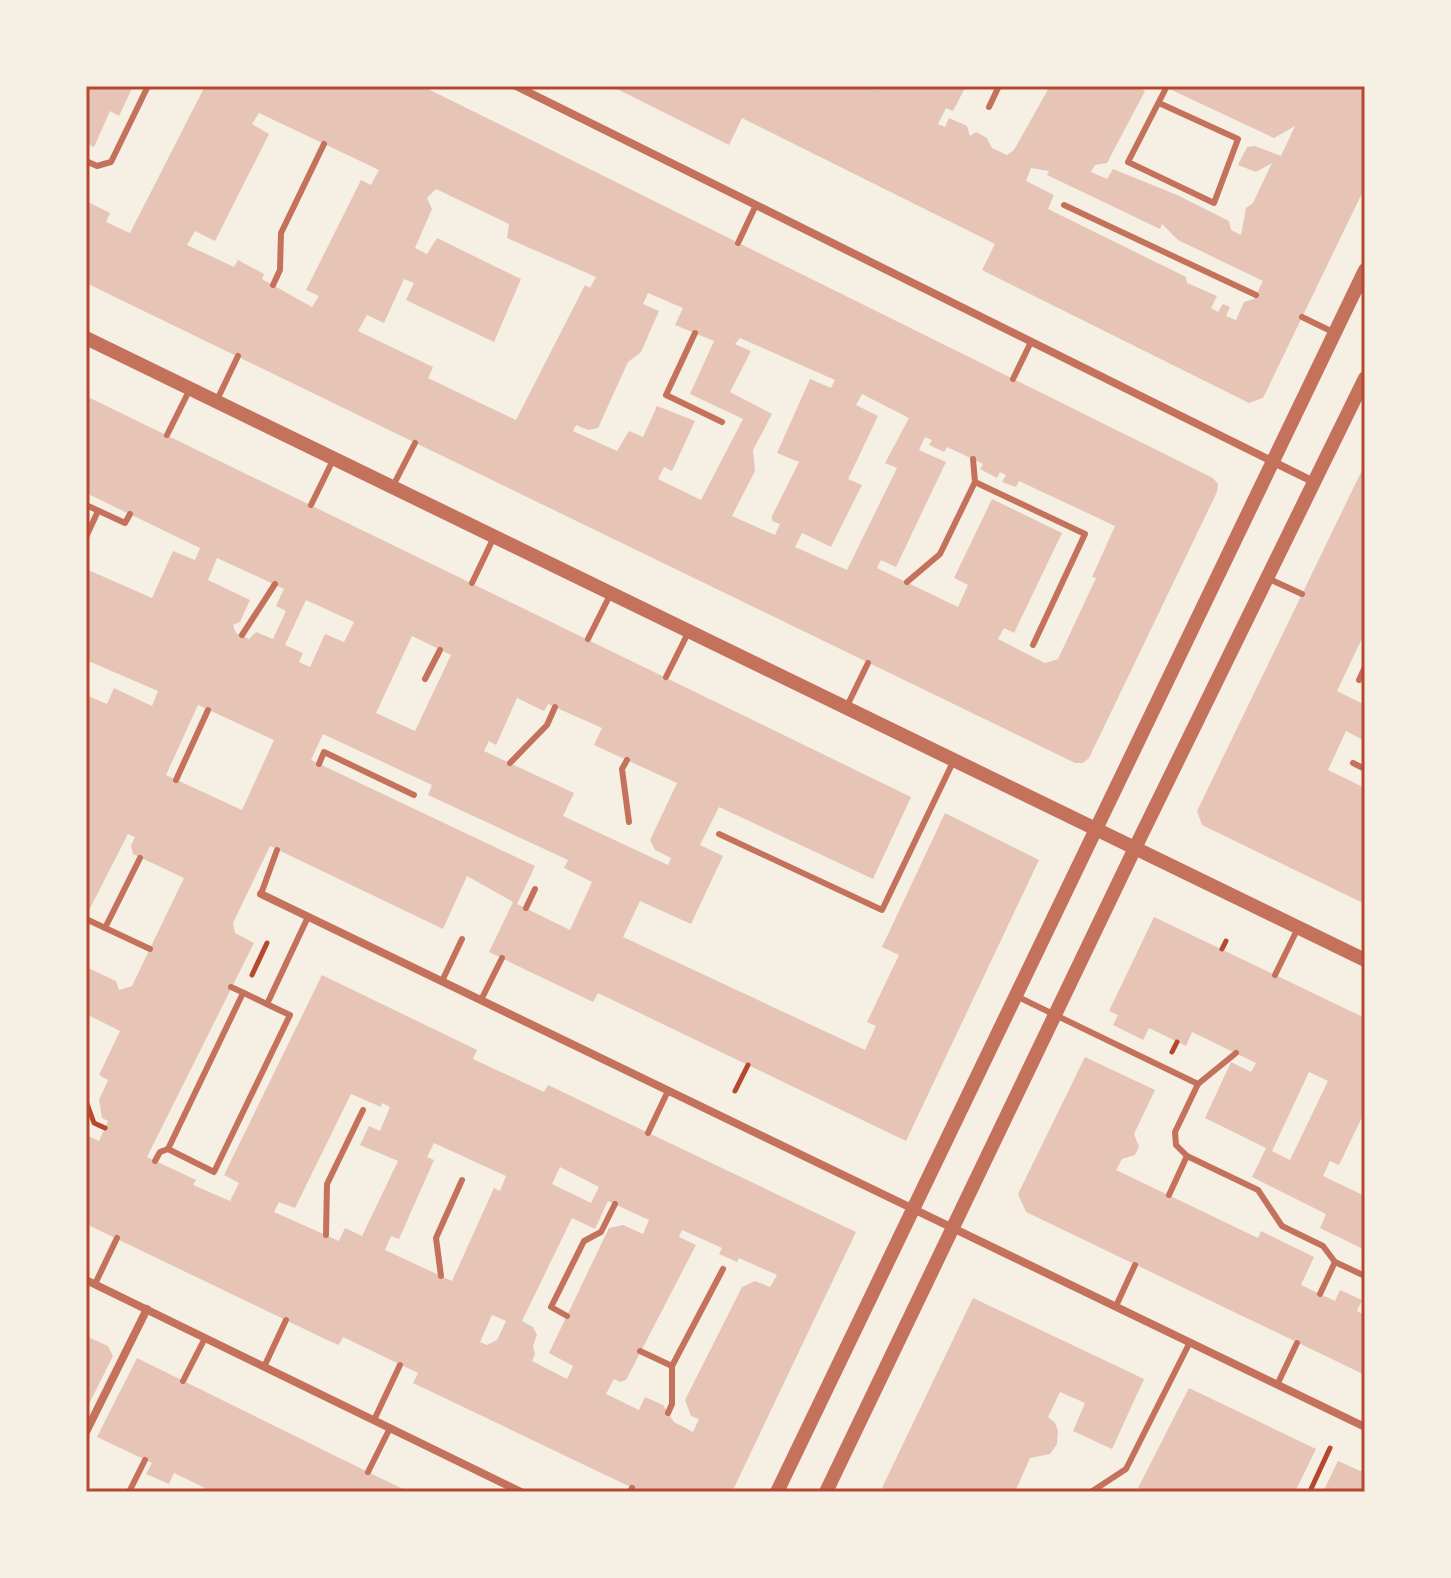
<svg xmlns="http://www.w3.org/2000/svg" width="1451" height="1578" font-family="'Roboto Condensed',sans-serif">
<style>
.building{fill:#e6c5b7;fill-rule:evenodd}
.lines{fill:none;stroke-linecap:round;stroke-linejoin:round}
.path{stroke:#b5482f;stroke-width:5}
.service{stroke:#c5725c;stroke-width:6}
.minor{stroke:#c5725c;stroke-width:8}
.tertiary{stroke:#c5725c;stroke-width:14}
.neatline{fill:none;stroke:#b5482f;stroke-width:3}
</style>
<rect width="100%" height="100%" fill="#f6efe4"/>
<g class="building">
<path d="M86,86h47l-14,30 -9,-5 -16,36 -8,-4z"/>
<path d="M205,86h217l791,392 5,6 -1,8 -128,266 -6,5h-8l-989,-480v-82l24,12 -4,9 24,11zM259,113l120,57 -8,15 -10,-5 -55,110 13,6 -7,11 -50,-28 2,-5 -26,-14 -4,7 -47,-22 8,-14 20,10 54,-107 -17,-10zM436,189l73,35 -2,14 89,39 -6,11 -5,-3 -69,135 -88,-42 5,-11 -75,-36 9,-16 17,8 20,-44 10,4 -8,17 88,42 27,-63 -84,-41 -10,16 -12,-6 17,-39 -5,-11zM648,293l35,15 -8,17 39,16 -24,53 53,25 -42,81 -43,-21 6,-12 8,4 23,-50 -38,-15 -14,31 -14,-6 -12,20 -44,-20 3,-6 12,5 10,-2 30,-66 13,-10 18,-41 -16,-7zM740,338l95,42 -4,8 -21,-9 -33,74 22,9 -27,54v5l8,3 -5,11 -43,-19 23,-45 -2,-21 19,-36 -42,-22 21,-41 -16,-7zM862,394l47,24 -24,45 12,5 -50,102 -52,-23 7,-14 29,14 31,-62 -14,-6 30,-63 -22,-11zM925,437l7,3 -3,5 15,7 3,-5 36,17 -3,5 17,9 3,-6 6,3 -4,7 14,5 3,-6 96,45 -23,51 4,1 -38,81 -13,4 -47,-24 6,-11 10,5 48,-100 -70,-34 -38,79 14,7 -10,22 -81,-39 4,-8 15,7 50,-105 -27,-12z"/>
<path d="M611,86h253l9,4 1,-4h92l-13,25 -7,-3 -8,16 7,3 4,-9 18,8 3,10 6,-4 11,6 5,10 15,7 7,-5 36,-64h86l9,5 -38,72 -12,2 -4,7 16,7 6,-10 64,26 52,26 2,9 10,5 5,-27 7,-5 19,-40 -16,9 -18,-7 9,-18 8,-1 26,10 14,-30 -21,12 -111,-52h202v101l-102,211 -14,5 -267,-133 13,-26 -253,-126 -13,27zM1031,168l18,3 -2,4 113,54 2,-5 16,16 85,41 -9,18 -10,3 -8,18 -10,-4 4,-9 -7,-3 -5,8 -7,-4 6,-12 -30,-13 -1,-6 -138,-68 6,-14 -28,-14z"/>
<path d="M86,396l825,401 -38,82 -154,-72 -19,38 23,11 -32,68 -51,-23 -17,36 242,113 11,-24 -9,-4 32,-67 -17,-8 63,-134 94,47 -133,281 -308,-148 -5,9 -104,-50 24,-50 -46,-26 -24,53 -173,-83 -37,77 2,10 19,10 -107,214 49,23 -3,5 37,16 9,-18 -15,-8 98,-200 155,75 -4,9 71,33 4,-7 308,147 -124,260h-91l-228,-109 5,-10 -75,-36 -4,8 -12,-5 -241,-116v-89l13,6 9,-20 -6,-3 -3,-18 9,-20 -9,-5 21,-44 -34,-17v-47l30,14 3,9 13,-4 52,-108 -51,-24 -2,-8 4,-9 -7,-3 -42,82v-221l21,9 7,-16 38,18 6,-15 -72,-31v-91l66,29 21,-47 22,9 5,-12 -114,-55zM217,558l67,31 -8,17 10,5 -13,28 -17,-7 -7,7 -13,-6 -3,-8 7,-3 10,-22 -42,-20zM306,600l48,22 -10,20 -19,-8 -15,33 -11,-5 4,-9 -18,-8zM412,636l39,19 -36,76 -39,-18zM517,698l27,13 4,-7 54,24 -8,17 83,38 -27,57 5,10 16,8 -3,7 -105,-49 11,-23 -90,-42 5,-10 7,4zM198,705l76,35 -32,70 -76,-35zM323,734l109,51 -4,10 140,65 -4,8 28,14 -22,48 -53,-26 18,-38 -224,-106zM351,1094l30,13 1,-4 8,4 -10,24 -11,-5 -9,19 38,16 -36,75 -17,-8 -6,13 -65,-29 5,-10 16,6zM434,1143l72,33 -6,15 -6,-3 -42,93 -67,-31 6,-14 8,3 35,-79 -7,-3zM560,1167l39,20 -8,16 -39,-19zM608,1201l41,19 -6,14 -20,-9 -14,3 -60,125 24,13 -6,13 -35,-18 3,-7 -2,-8 4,-11 -4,-8 -11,-6 50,-103 23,11zM682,1230l40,18 -3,6 18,8 2,-4 38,17 -7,12 -15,-6 -13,6 -57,113 6,16 8,3 -6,13 -19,-10 -11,-17 -18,-8 -6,13 -33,-16 8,-15 6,3 6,-2 70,-135 -17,-8zM492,1315l14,6 -9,19 -10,5 -7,-3z"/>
<path d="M1365,464v168l-28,59 28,14v36l-19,-10 -18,39 37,18v116l-163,-79 -5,-14z"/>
<path d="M1154,917l211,101v93l-26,54 -9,-4 -7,15 42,20v54l-45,-22 6,-14 -74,-37 14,-29 -61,-30 26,-56 20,10 5,-9 -64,-31 -6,14 -37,-18 -6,12 -30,-15 5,-10 -9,-4zM1309,1072l19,9 -38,79 -18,-9z"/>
<path d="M1085,1057l70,33 -21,44 5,13 -4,8 -13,4 -6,11 142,68 3,-7 53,26 -13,28 34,16 5,-11 22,10 -5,11 8,4v60l-339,-163 -8,-18z"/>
<path d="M973,1298l171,81 -32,70 -39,-18 12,-28 -25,-11 -12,25 7,6 3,8 -1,13 -7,10 -20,4 -15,34h-135z"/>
<path d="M86,1336l22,10 5,10 -27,54z"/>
<path d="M137,1358l231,114 41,20h-206l2,-4 -31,-15 -5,11 -23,-10 6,-11 -55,-26z"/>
<path d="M1189,1388l127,61 -21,43h-159z"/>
<path d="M1338,1461l27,12v19h-42z"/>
</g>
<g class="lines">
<g class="path">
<path d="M1222,949l4,-8"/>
<path d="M252,975l15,-32"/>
<path d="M1172,1052l5,-10"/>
<path d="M735,1091l13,-26"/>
<path d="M86,1101l8,22 11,5"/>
<path d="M1311,1489l19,-41"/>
</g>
<g class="service">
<path d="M1159,103l79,36 -24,64 -86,-41 38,-74"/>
<path d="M989,107l10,-21"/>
<path d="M86,161l11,5 14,-4 37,-76"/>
<path d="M1064,205l192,90"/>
<path d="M738,243l18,-38"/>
<path d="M273,285l7,-15 1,-37 43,-89"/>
<path d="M1302,317l33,16"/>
<path d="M695,333l-29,62 56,27"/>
<path d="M1013,379l18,-37"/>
<path d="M216,402l22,-46"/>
<path d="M167,435l23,-46"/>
<path d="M975,482l110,52 -52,111"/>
<path d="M393,486l22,-43"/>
<path d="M86,505l39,18 5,-9"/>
<path d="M311,505l23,-47"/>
<path d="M86,537l12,-26"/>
<path d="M1267,578l35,16"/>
<path d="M907,582l33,-28 35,-72 -2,-23"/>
<path d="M472,583l22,-46"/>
<path d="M242,635l33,-51"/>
<path d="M588,639l23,-46"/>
<path d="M666,677l23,-46"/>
<path d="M425,679l15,-29"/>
<path d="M1359,680l6,-13"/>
<path d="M846,708l22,-45"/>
<path d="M627,760l-5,9 7,53"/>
<path d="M510,763l37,-38 8,-18"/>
<path d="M1353,763l12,6"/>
<path d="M319,764l5,-12 90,43"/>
<path d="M176,780l32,-70"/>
<path d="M719,834l163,76 72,-150"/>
<path d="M261,894l16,-44"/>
<path d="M526,908l9,-19"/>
<path d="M86,919l64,30"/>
<path d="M105,928l35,-70"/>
<path d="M1275,975l23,-47"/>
<path d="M442,981l20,-42"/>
<path d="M231,987c20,9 39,19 59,28l-76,157 -46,-23 75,-156"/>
<path d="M1016,996l182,88 -23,48 1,13 11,11 71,34 24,36 41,20 12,16 30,14"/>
<path d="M481,1000l21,-42"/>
<path d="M267,1004l41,-87"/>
<path d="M1198,1084l38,-31"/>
<path d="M648,1133l20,-42"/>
<path d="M155,1161l5,-9 8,-3"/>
<path d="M1169,1195l18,-39"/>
<path d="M326,1235l1,-51 36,-74"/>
<path d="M441,1276l-5,-38 26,-58"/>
<path d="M95,1284l22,-46"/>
<path d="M1320,1294l15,-32"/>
<path d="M1116,1306l19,-41"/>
<path d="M567,1316l-16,-9 33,-66 17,-9 14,-28"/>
<path d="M640,1351l32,15"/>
<path d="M264,1367l22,-47"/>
<path d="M183,1381l22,-43"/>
<path d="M1277,1385l20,-42"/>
<path d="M668,1413l4,-9v-38l51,-97"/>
<path d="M374,1420l26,-55"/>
<path d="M368,1472l22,-44"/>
<path d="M129,1492l16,-32"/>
<path d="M630,1492l2,-4"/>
<path d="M1091,1492l35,-23 64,-127"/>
</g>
<g class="minor">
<path d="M516,86l798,396"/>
<path d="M261,894l1104,533"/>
<path d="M86,1280l435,212"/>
<path d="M86,1432l61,-123"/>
</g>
<g class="tertiary">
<path d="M86,338l1279,622"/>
<path d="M777,1492l588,-1222"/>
<path d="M826,1492l309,-644 230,-470"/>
</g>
</g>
<rect width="1451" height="1578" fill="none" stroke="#f6efe4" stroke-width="176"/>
<rect x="88" y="88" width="1275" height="1402" class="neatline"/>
</svg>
